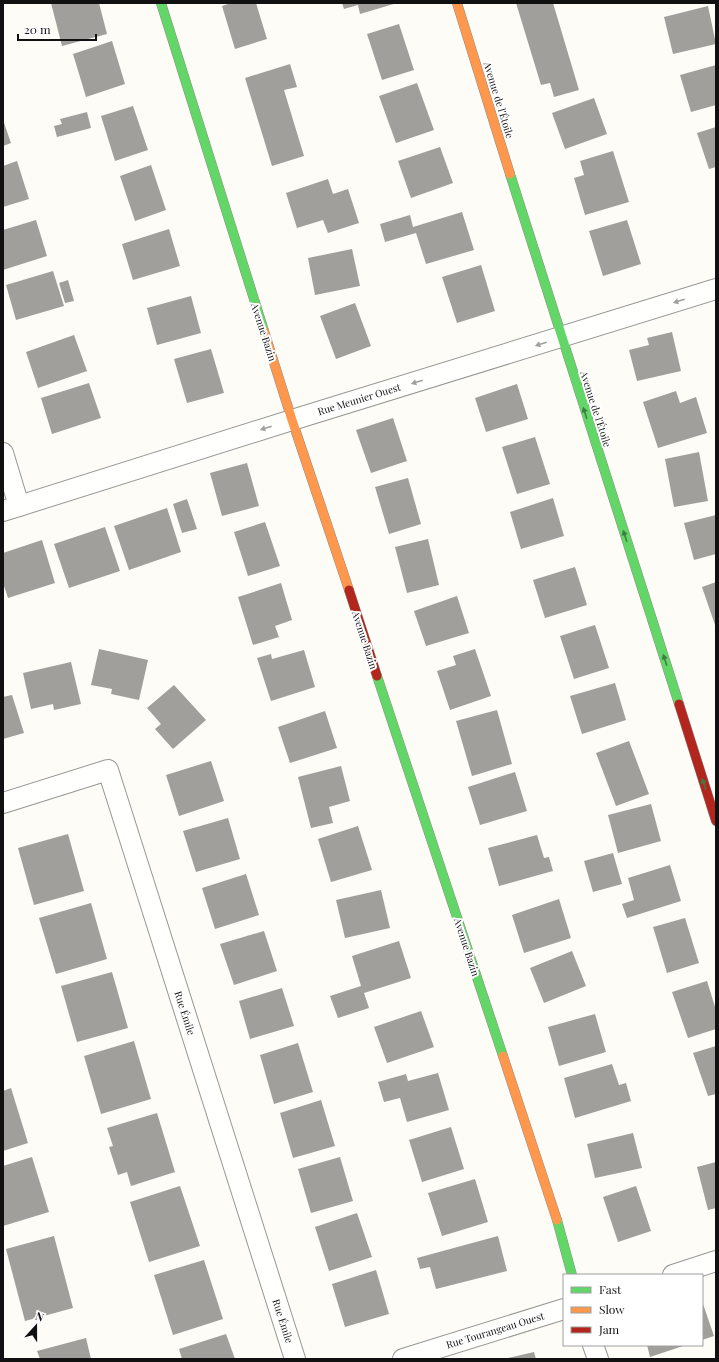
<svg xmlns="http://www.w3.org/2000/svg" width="719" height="1362" font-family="'Playfair Display',serif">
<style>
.building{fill:#a19f9c}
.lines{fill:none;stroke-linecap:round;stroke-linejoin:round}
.street-casing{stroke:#979795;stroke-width:22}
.fast-casing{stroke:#8e8d8b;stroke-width:10}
.slow-casing{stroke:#8e8d8b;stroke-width:10}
.jam-casing{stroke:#8e8d8b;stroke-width:10}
.street{stroke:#fffffe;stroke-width:20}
.fast{stroke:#63d668;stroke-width:9}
.slow{stroke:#ff974d;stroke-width:9}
.jam{stroke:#b3261e;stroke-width:9}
.oneway{fill:#a0a09f}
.oneway2{fill:#3e7d41}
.labels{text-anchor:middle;stroke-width:4;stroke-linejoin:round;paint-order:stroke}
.street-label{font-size:10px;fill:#111;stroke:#fff}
</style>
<rect width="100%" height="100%" fill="#fdfcf7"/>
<g class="building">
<path d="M51,3h48l8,31 -45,12z"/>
<path d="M231,3h25l11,36 -32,10 -13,-43z"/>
<path d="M342,3h55l-37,11 -2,-9 -14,4z"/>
<path d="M516,3h37l26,87 -25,7 -4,-14 -9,2z"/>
<path d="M708,6l8,38 -43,10 -9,-37z"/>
<path d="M399,24l15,46 -32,10 -15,-46z"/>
<path d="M112,41l13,43 -39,13 -13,-43z"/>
<path d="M290,64l7,23 -13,3 20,66 -32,10 -27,-88z"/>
<path d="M716,65v40l-25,7 -11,-37z"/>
<path d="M417,83l17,47 -38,13 -17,-47z"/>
<path d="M594,98l13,36 -42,15 -13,-36z"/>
<path d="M133,106l15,44 -33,11 -14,-45z"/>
<path d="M87,112l4,16 -34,9 -3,-11 8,-2 -2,-5z"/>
<path d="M3,120l8,23 -8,3z"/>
<path d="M716,127v40l-7,2 -12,-36z"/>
<path d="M440,147l13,36 -42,15 -13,-37z"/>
<path d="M613,151l16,51 -44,13 -11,-37 10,-3 -4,-14z"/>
<path d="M17,161l12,38 -26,8v-41z"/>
<path d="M151,165l15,45 -31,11 -15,-45z"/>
<path d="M328,179l5,15 15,-5 11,34 -31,10 -5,-13 -26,8 -11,-35z"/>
<path d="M462,212l12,38 -48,14 -10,-31 -31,9 -5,-18 30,-9 3,12z"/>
<path d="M36,220l11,36 -44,14v-40z"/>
<path d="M627,220l14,44 -38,12 -14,-45z"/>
<path d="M169,229l11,37 -47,14 -11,-36z"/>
<path d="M352,249l8,37 -45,9 -7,-37z"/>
<path d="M481,265l14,46 -38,12 -15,-46z"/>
<path d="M53,271l11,35 -48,14 -10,-35z"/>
<path d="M68,280l6,21 -9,2 -6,-20z"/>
<path d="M191,296l10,37 -44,12 -10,-37z"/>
<path d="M355,303l16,43 -35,13 -16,-43z"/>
<path d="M672,332l9,39 -44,10 -8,-31 20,-5 -2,-7z"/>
<path d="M74,335l13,36 -49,17 -12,-36z"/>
<path d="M211,349l13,44 -37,10 -13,-44z"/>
<path d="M89,383l12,35 -49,16 -11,-36z"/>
<path d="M517,384l11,35 -42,13 -11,-34z"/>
<path d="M676,391l4,12 16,-6 11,36 -49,15 -15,-46z"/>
<path d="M393,418l14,43 -36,12 -15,-43z"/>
<path d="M535,437l15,47 -33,10 -15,-47z"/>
<path d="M699,452l9,49 -34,6 -9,-48z"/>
<path d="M247,463l12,43 -37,10 -12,-43z"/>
<path d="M408,478l13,46 -32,10 -14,-47z"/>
<path d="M553,498l11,38 -43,13 -11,-37z"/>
<path d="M187,499l10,30 -15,4 -9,-29z"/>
<path d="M167,508l14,44 -52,18 -15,-44z"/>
<path d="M716,515v39l-22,6 -10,-37z"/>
<path d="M265,522l15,44 -32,10 -14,-44z"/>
<path d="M105,527l15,44 -51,17 -15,-44z"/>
<path d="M428,539l11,46 -32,8 -12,-46z"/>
<path d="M42,540l13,43 -47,15 -5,-15v-30z"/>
<path d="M575,567l12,38 -42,13 -12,-38z"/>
<path d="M716,582v42l-1,1 -13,-38z"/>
<path d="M281,583l11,37 -17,6 4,11 -26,8 -15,-48z"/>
<path d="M457,596l12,37 -43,13 -12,-35z"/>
<path d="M595,625l14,43 -35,11 -14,-43z"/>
<path d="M99,649l49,11 -9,40 -28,-6 1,-5 -21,-4z"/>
<path d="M475,649l16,47 -41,14 -13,-39 19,-6 -3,-9z"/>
<path d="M304,650l11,37 -44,14 -14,-43 14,-4 1,5z"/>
<path d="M71,662l10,42 -27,6 -1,-6 -22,5 -8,-36z"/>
<path d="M615,683l11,37 -44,14 -12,-38z"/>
<path d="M174,685l32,35 -33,29 -18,-20 6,-5 -14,-16z"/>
<path d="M12,695l12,38 -21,6v-42z"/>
<path d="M497,710l15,54 -40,12 -16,-55z"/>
<path d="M325,711l12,37 -47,15 -12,-36z"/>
<path d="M629,741l20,53 -33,12 -20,-53z"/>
<path d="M211,761l13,40 -45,15 -13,-41z"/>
<path d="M341,766l9,35 -21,6 4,16 -22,5 -13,-51z"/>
<path d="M515,772l12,39 -47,14 -12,-38z"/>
<path d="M651,804l10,37 -43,12 -10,-38z"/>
<path d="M228,818l12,41 -44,13 -13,-41z"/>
<path d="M358,826l14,44 -41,12 -13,-43z"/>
<path d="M68,834l16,57 -50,14 -16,-57z"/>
<path d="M537,835l7,23 5,-1 4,14 -54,15 -11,-38z"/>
<path d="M613,853l9,31 -29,8 -9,-31z"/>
<path d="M670,865l11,36 -54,17 -5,-14 12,-4 -6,-22z"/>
<path d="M246,874l13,41 -44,14 -13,-41z"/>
<path d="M381,890l9,38 -45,10 -9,-38z"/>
<path d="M559,899l12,39 -47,15 -12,-38z"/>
<path d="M91,903l16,56 -51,15 -17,-56z"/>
<path d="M685,918l14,45 -32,10 -14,-46z"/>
<path d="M264,931l13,40 -43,14 -14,-41z"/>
<path d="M399,941l12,37 -47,15 5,15 -31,10 -8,-22 31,-10 -9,-30z"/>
<path d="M572,951l14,35 -42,17 -14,-35z"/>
<path d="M112,972l16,56 -51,14 -16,-56z"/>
<path d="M707,981l9,29v19l-28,9 -16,-46z"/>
<path d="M282,988l12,38 -44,13 -11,-38z"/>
<path d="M421,1011l13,36 -47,16 -13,-36z"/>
<path d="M595,1014l11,38 -47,14 -11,-39z"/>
<path d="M134,1041l17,58 -50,15 -17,-58z"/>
<path d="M298,1043l15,49 -39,12 -14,-49z"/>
<path d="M716,1046v48l-8,2 -15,-43z"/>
<path d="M612,1064l7,21 7,-2 5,18 -56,17 -11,-40z"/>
<path d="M438,1073l11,37 -42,12 -7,-24 -16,4 -6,-20 28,-8 2,7z"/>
<path d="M11,1088l17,55 -25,8v-60z"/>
<path d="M321,1100l14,46 -42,12 -13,-45z"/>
<path d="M157,1113l18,59 -44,14 -4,-14 -9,3 -9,-28 4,-1 -6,-18z"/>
<path d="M451,1127l13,42 -42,13 -13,-42z"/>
<path d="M633,1133l9,35 -47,10 -8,-34z"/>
<path d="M32,1157l17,55 -46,14v-60z"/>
<path d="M340,1157l13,44 -42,12 -13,-44z"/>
<path d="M716,1162v46l-8,2 -11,-43z"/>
<path d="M475,1179l13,43 -46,14 -14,-43z"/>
<path d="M180,1186l20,60 -51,16 -19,-60z"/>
<path d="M636,1186l15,45 -33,11 -15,-45z"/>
<path d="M357,1213l15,44 -43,14 -14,-44z"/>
<path d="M54,1236l19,72 -48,13 -19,-72z"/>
<path d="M498,1236l9,35 -71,18 -6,-22 -10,2 -3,-11z"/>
<path d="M204,1260l19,59 -50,16 -19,-60z"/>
<path d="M376,1270l13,44 -44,13 -13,-43z"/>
<path d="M702,1301l12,35 -12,4z"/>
<path d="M226,1334l9,25h-53l-3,-10z"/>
<path d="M86,1338l5,21h-51l-3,-8z"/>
<path d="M647,1345h39l-36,12z"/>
<path d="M534,1352l2,7h-28v-1z"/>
</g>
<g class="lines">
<defs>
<g id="street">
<path d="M3,453l16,53"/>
<path d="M3,511l289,-91 424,-131"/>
<path d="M3,803l105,-33 187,589"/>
<path d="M673,1275l43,-14"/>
<path d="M593,1345l5,14"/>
<path d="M403,1359l161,-50"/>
</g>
<g id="fast">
<path d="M161,3l103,328"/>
<path d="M510,174l169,530"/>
<path d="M377,676l126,380"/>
<path d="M557,1220l15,55"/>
</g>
<g id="slow">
<path d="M457,3l53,171"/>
<path d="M264,331l28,89 57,170"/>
<path d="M503,1056l54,164"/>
</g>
<g id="jam">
<path d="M349,590l28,86"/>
<path d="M679,704l37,117"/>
</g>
</defs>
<use href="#street" class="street-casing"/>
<use href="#fast" class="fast-casing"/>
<use href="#slow" class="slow-casing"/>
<use href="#jam" class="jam-casing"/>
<use href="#street" class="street"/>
<use href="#fast" class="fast"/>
<use href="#slow" class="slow"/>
<use href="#jam" class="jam"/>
</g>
<defs><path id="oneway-solid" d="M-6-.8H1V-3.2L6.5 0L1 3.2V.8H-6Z"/></defs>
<g class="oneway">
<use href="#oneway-solid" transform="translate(679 301) rotate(163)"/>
<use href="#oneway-solid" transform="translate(541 344) rotate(163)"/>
<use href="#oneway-solid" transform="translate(417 382) rotate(163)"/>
<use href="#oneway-solid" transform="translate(266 428) rotate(162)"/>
</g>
<g class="oneway2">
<use href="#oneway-solid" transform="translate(585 413) rotate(-108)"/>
<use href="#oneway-solid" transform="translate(625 536) rotate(-108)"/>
<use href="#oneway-solid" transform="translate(665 660) rotate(-108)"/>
<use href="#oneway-solid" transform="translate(704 784) rotate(-108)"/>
</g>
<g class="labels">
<g class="street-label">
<text transform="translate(499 100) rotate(73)" y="4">Avenue de l'Étoile</text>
<text transform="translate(264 332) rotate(72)" y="4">Avenue Bazin</text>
<text transform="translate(359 399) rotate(-17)" y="4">Rue Meunier Ouest</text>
<text transform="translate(596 409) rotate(72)" y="4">Avenue de l'Étoile</text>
<text transform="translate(365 640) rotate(72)" y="4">Avenue Bazin</text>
<text transform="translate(467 947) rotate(72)" y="4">Avenue Bazin</text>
<text transform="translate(185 1013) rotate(72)" y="4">Rue Émile</text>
<text transform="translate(283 1321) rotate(72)" y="4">Rue Émile</text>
<text transform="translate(495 1330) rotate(-17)" y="4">Rue Tourangeau Ouest</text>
</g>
</g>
<rect width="719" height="1362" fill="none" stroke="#111111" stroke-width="8"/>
<rect x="563" y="1274" width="140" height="72" fill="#ffffff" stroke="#a0a0a0"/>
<rect x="571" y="1287" width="20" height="6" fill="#63d668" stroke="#a0a0a0"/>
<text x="599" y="1294" font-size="12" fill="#111111">Fast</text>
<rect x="571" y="1307" width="20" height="6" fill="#ff974d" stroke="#a0a0a0"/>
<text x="599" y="1314" font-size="12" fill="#111111">Slow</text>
<rect x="571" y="1327" width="20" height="6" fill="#b3261e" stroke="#a0a0a0"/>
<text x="599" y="1334" font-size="12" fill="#111111">Jam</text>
<g transform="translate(36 1326) rotate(21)" stroke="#ffffff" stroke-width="3" paint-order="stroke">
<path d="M0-3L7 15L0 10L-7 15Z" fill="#111111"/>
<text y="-6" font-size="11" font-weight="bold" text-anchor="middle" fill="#111111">N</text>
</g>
<path d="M18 34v6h78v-6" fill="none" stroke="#111111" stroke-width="2"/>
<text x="24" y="34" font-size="12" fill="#111111" stroke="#ffffff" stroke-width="3" paint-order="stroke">20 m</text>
</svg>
